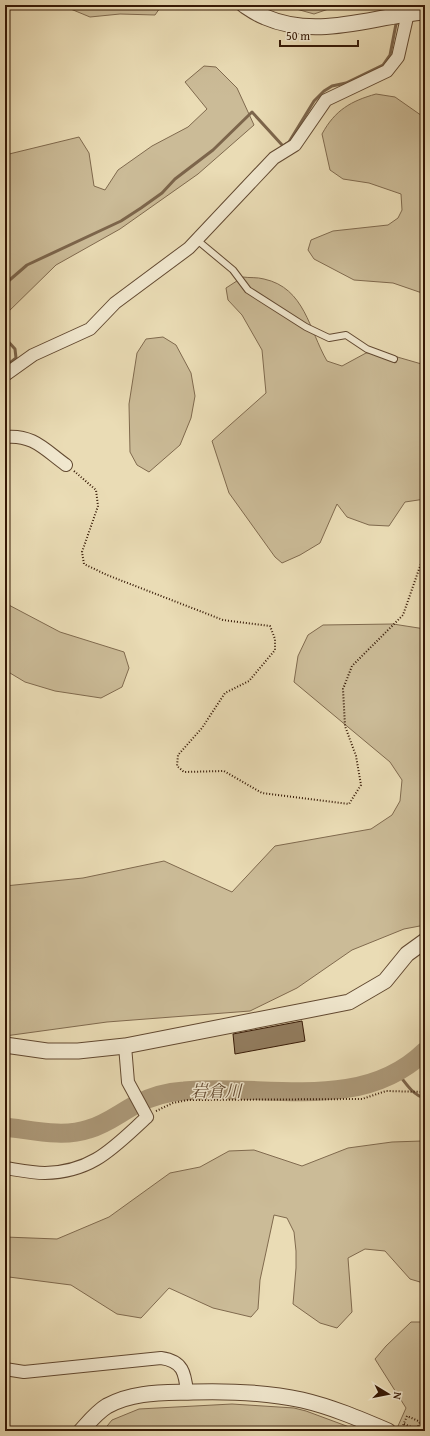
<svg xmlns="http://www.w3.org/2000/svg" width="430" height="1436" font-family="'Gentium Book Plus','Noto Serif JP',serif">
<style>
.green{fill:#cbbb97;stroke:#806a4e}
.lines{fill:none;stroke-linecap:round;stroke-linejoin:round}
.stream{stroke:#7c654b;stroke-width:3}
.river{stroke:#ac9979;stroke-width:19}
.building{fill:#937e61;stroke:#351805}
.service-casing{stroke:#624931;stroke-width:8}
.minor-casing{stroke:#624931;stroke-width:14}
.tertiary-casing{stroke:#624931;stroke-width:17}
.path{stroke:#351805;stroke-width:2;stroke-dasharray:1 2;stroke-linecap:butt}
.service{stroke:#f1e8cf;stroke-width:6}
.minor{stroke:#f1e8cf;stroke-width:12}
.tertiary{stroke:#f1e8cf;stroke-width:15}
.labels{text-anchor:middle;stroke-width:3;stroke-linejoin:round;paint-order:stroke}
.water-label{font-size:17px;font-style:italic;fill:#654c33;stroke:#f1e8cf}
</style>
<rect width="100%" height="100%" fill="#eadcb5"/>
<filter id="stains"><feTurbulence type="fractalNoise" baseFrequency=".005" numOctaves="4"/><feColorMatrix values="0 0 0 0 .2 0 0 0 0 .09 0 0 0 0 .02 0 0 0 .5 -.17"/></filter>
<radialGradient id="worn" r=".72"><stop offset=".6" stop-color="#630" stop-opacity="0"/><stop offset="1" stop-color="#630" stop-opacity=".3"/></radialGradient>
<g class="green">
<path d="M61,5h101l-7,10 -35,-1 -30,3z"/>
<path d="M282,5h58l-26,9z"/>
<path d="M204,66l12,1 21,21 17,37 -56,49 -78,55 -64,36 -51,50v-160l74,-18 10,16 5,33 11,4 13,-20 34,-24 36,-19 19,-18 -22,-27z"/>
<path d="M376,94l19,3 30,21v176l-32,-11 -39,-3 -40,-21 -6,-9 3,-10 22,-9 55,-6 10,-7 4,-8 -1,-16 -32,-11 -26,-4 -13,-9 -8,-36c13,-24 29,-33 54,-40z"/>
<path d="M243,277c6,1 14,0 21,2 41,9 45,51 63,82l15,5 24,-13 14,-1 45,13v134l-20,3 -16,24 -20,-1 -22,-8 -10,-13 -17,39 -20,12 -18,8 -7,-6 -46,-64 -17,-52 54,-48 -4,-43 -20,-35 -14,-15 -2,-12z"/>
<path d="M163,337l13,8 15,28 4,23 -4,22 -11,27 -31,27 -12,-7 -7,-13 -1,-48 8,-51 9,-14z"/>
<path d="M5,603l55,29 64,20 5,16 -7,19 -21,11 -46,-7 -30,-9 -20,-12z"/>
<path d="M393,624l32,5v296l-21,4 -52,21 -55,38 -47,23 -143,11 -102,14v-150l78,-8 81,-17 68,31 43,-46 96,-17 21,-14 8,-14 2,-21 -12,-18 -96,-80 4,-26 10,-21 15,-10z"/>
<path d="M422,1141l3,1v148l-5,-8 -10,-3 -25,-28 -20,-2 -17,9 4,54 -15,16 -17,-5 -27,-19 3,-36v-17l-2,-19 -7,-14 -13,-3 -14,65 -2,29 -7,8 -38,-9 -44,-20 -28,30 -24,-4 -46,-29 -62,-8 -4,1v-41l52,2 52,-22 61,-44 30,-6 29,-16 25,-1 48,16 46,-18 44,-6z"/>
<path d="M411,1322h14v109h-13l-14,-5 8,-18 -31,-49 11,-13z"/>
<path d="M232,1404l62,4 12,3 54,20h-257l9,-11 27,-11z"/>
</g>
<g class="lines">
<g class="stream">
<path d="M5,284l22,-19 94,-44 20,-13 21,-15 13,-14 38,-29 39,-38 31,34 6,-4 25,-41 10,-10 8,-5 14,-3 37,-18 7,-10 6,-31 4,-3"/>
<path d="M5,338l10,11 1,9 -11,9"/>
<path d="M397,1072c7,9 16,24 28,26"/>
</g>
<path class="river" d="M5,1127c27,3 58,11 84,2 18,-5 32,-17 48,-25 15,-8 31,-12 47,-13 80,-8 177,23 241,-40"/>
</g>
<path class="building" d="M302,1021l3,20 -70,13 -2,-20z"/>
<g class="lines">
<defs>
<path id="service" d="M197,240l36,30 15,20 58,37 23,11 17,-3 21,14 27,10"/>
<g id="minor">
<path d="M5,375l28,-20 57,-26 25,-26 74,-55 85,-90 21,-13 31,-45 61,-29 11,-14 10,-44"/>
<path d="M5,437c28,-3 40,13 61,28"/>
<path d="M5,1168c13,2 27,5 40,5 48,-1 69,-26 102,-56l-19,-35 -3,-36"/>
<path d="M5,1369l19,3 137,-14c22,3 24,15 26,34"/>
</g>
<g id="tertiary">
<path d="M244,5c6,4 13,9 21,12 53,23 107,-1 160,-5"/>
<path d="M5,1045l42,6h31l47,-5 224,-44 36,-21 22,-27 18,-13"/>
<path d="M81,1431c8,-9 16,-19 26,-25 27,-15 57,-13 86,-14 37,-1 73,0 109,8 30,7 58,19 86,31"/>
</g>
</defs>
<use href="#service" class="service-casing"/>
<use href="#minor" class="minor-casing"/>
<use href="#tertiary" class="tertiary-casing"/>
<g class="path">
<path d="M74,471l22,19 2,16 -16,46 2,12 23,11 116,45 47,6 5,13v11l-26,31 -24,12 -23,35 -24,27 -1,11 7,6 40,-1 38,22 87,11 12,-19 -5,-29 -11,-30 -2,-37 9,-23 51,-51 22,-63"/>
<path d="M156,1111l17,-8 15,-3 174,-1 24,-8 39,1"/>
<path d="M404,1424l17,7"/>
<path d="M402,1428l5,-12 18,8"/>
<path d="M417,1429l3,-7"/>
</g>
<use href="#service" class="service"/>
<use href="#minor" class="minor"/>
<use href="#tertiary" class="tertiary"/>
</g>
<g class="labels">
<g class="water-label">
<text x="216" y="1097">岩倉川</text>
</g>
</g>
<rect width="430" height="1436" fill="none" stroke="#eadcb5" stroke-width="20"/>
<rect x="6" y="6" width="418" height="1424" fill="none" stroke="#351805" stroke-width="2"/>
<rect x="10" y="10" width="410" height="1416" fill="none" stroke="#351805"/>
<g transform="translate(388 1394) rotate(100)" stroke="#f1e8cf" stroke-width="3" paint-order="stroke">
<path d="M0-3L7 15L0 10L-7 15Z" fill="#351805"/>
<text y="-6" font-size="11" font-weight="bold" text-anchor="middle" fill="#351805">N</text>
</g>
<path d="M280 40v6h78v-6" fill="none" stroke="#351805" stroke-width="2"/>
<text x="286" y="40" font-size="12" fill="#351805" stroke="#f1e8cf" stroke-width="3" paint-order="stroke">50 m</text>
<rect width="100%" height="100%" filter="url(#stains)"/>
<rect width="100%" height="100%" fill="url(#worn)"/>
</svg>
